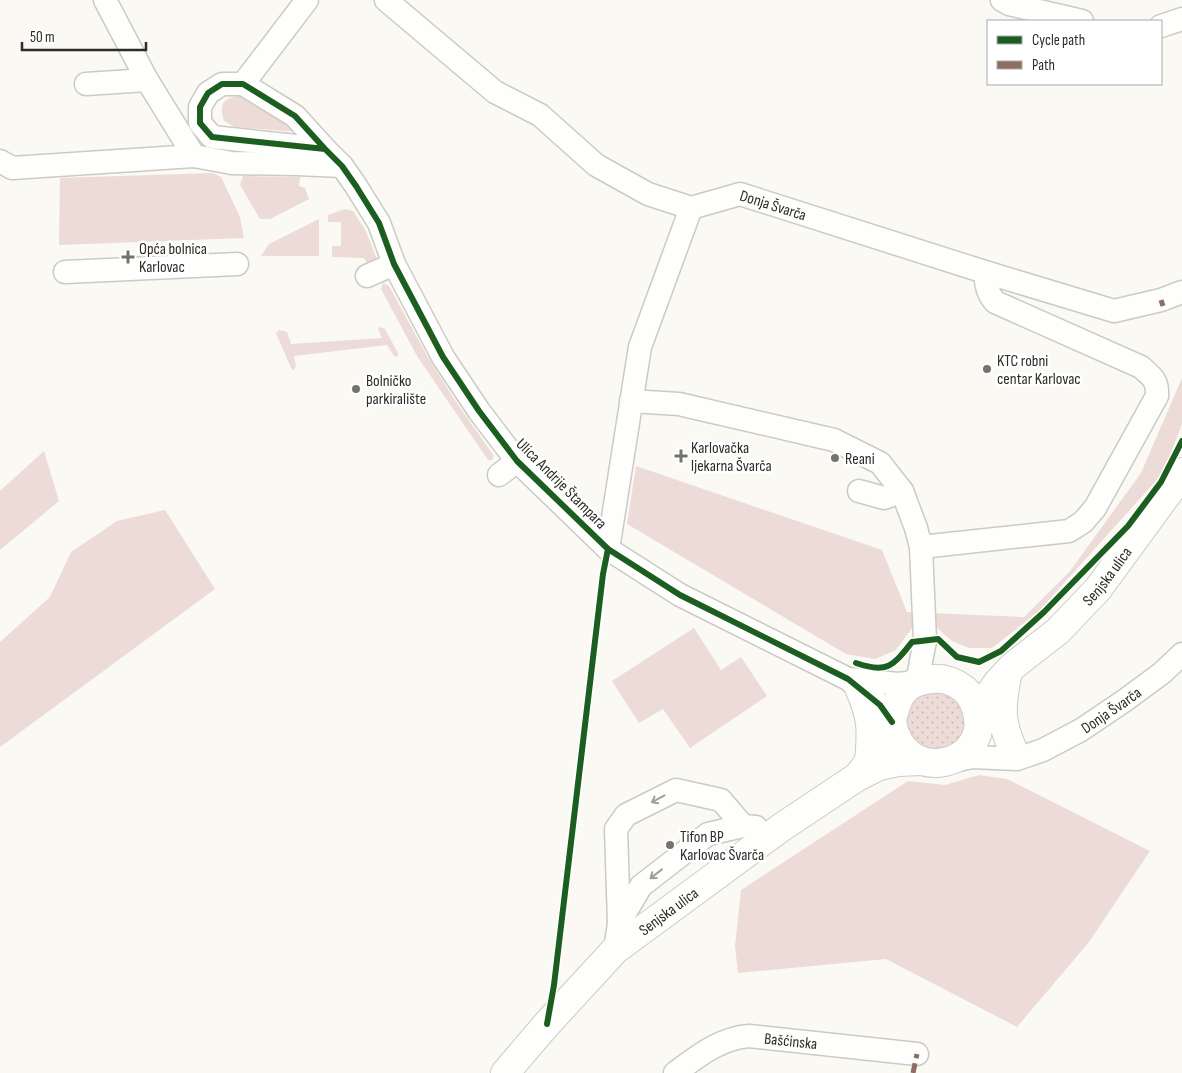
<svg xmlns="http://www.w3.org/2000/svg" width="1182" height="1073" font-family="'Sofia Sans Condensed',sans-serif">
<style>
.grass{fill:#eddbd7}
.garden{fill:url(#garden-dots)}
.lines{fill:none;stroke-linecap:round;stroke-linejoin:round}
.minor-casing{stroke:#cbcac6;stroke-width:25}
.major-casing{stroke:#cbcac6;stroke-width:30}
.minor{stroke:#fefefd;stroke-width:22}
.major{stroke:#fefefd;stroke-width:28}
.quiet{stroke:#8d6e63;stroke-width:5;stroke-dasharray:10 5;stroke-linecap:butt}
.cycleway-casing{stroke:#fff;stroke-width:9}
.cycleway{stroke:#1b5e20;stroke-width:6}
.oneway{stroke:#a09f9d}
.poi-dot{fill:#75736f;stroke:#fff;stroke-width:2}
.labels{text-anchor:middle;stroke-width:5;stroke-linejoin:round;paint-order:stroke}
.street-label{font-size:16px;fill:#2d2b28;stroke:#fff}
.poi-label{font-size:16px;fill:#2d2b28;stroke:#fff;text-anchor:start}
</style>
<defs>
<pattern id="garden-dots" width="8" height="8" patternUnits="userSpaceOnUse" patternTransform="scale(1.25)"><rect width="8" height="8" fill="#eddbd7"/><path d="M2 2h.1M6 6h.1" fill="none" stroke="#ccbcb9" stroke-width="1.8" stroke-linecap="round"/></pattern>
</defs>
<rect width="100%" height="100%" fill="#faf9f4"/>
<g class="grass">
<path d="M238,96l41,18 20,18 -64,-5 -11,-6c-5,-15 -2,-23 14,-25z"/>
<path d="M213,173l8,4 19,40 4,21 -185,7 1,-67z"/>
<path d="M243,176l57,1 -1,9 6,2 4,11 -39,20h-10l-20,-34z"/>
<path d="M345,209l8,2 13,20 12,31 -10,4 -4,-8 -32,-1v-11h9v-24h-13v-7z"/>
<path d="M319,219v37h-58l8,-12z"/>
<path d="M383,283l6,3 36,66 29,47 40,57 -2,4h-4l-71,-104 -36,-67z"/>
<path d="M380,327l5,2 14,26 -2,2 -3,-1 -7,-11 -93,11 2,10 -2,4 -3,-2 -15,-35 3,-3 8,2 4,12 91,-6 -4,-9z"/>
<path d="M1182,378v46l-19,49 -124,138 -47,37h-23l-17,-7 -18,-16 -22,3 -16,22 -21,9 -29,-5 -219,-130 9,-58 246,84 25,62 117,5 46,-46 71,-98z"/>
<path d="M44,451l15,50 -59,49v-59z"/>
<path d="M165,510l50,79 -215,158v-105l50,-45 21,-45 46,-31z"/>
<path d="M694,628l27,42 20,-13 26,39 -77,52 -27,-39 -24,14 -27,-42z"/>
<path d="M979,775l28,4 143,72 -61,91 -72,85 -131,-68 -148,14 -3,-27 6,-56 167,-109 37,4z"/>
</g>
<path class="garden" d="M925,689l31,6 12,30 -10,19 -20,9 -29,-12 -6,-30z"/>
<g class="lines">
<defs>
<g id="minor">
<path d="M105,0l42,80"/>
<path id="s1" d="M386,0l109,92 45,23 56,50 52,29 43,14 49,-14 245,78 129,39 47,-11 21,-8"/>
<path d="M1002,0l7,4 73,17"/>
<path d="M1161,26l21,-7"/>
<path d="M86,84l61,-4 47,76"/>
<path d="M243,84l64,-84"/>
<path d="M325,149l-30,-33 -52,-32h-21l-14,9 -8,14v16l12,14 113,12 17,17 14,20 23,37 15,41 49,93 36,54 38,50 91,88 72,46 168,84 32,26 12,17"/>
<path d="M0,161l12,7 182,-12 38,7 64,1 46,2"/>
<path d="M65,272l172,-8"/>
<path d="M367,276l27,-12"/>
<path d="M631,401l48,3 155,36 46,23 22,28 14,37 5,19 4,94 -8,41 -19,2 -49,-5"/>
<path d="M499,475l18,-14"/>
<path d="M859,491l25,7 18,-7"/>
<path d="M921,547l148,-16 14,-9 12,-14 62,-112c1,-16 -5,-19 -16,-29l-146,-65c-8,-9 -9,-18 -10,-30"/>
<path d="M608,549l32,-202 51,-139"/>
<path id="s2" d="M949,762l23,-5 45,2 26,-9 38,-20 43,-29 38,-28 20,-19"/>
<path d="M619,923l22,-37 67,-52 35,-8 13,1"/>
<path d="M615,950l4,-27 -3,-94 10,-14 50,-25 45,10 22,26"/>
<path id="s3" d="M675,1073c22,-16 45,-35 74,-37l168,18"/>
</g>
<g id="major">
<path d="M1007,676c-6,31 -7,45 6,74"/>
<path d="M859,688c13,29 13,42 10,73"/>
<path id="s4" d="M978,718l8,-19 12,-17 15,-16 45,-35 40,-42 76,-104 8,-13"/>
<path d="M858,776c9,-12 20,-23 27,-37 12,-21 6,-50 36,-58 17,-5 30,-2 43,8 7,6 11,15 13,23 14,53 -73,77 -85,10"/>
<path id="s5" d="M505,1073l42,-49 68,-74 167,-123 75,-50 22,-11 19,-4 23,-1"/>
</g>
</defs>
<use href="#minor" class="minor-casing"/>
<use href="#major" class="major-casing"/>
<use href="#minor" class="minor"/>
<use href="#major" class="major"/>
<g class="quiet">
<path d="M1161,300l2,6"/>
<path d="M913,1073l4,-19"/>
</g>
<defs>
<g id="cycleway">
<path d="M325,149l-30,-33 -52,-32h-21l-14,9 -8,14v16l12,14 113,12 17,17 14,20 23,37 15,41 49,93 36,54 38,50 91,88 72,46 168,84 32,26 12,17"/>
<path d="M856,663c31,11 37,3 56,-21l26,-3 19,18 22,5 22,-11 43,-39 84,-86 33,-44 21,-41"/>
<path d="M547,1024l7,-39 49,-411 5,-25"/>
</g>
</defs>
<use href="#cycleway" class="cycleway-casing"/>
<use href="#cycleway" class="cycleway"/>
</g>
<defs><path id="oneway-shaft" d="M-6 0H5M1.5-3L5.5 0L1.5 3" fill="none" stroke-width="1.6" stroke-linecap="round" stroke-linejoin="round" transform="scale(1.25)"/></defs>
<g class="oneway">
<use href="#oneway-shaft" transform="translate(658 799) rotate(152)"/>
<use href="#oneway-shaft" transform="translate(656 874) rotate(142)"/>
</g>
<g class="poi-dot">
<path d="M125.5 249.5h5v5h5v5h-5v5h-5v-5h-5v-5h5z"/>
<circle cx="987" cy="369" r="5"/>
<circle cx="356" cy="389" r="5"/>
<path d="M678.5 448.5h5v5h5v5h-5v5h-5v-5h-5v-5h5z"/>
<circle cx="835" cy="458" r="5"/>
<circle cx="670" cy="845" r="5"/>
</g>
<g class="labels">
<g class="street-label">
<text dy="6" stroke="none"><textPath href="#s1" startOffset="459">Donja Švarča</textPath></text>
<text transform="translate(562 483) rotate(45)" y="6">Ulica Andrije Štampara</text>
<text dy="6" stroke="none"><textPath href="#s4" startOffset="194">Senjska ulica</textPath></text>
<text dy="6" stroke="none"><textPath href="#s2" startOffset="175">Donja Švarča</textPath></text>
<text dy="6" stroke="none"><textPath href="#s5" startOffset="231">Senjska ulica</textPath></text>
<text dy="6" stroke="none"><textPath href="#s3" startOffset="126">Bašćinska</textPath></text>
</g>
<g class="poi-label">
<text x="139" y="254">Opća bolnica<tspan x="139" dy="18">Karlovac</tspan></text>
<text x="997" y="366">KTC robni<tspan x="997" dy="18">centar Karlovac</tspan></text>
<text x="366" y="386">Bolničko<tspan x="366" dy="18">parkiralište</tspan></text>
<text x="691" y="453">Karlovačka<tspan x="691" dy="18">ljekarna Švarča</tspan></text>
<text x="845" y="464">Reani</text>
<text x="680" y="842">Tifon BP<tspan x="680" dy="18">Karlovac Švarča</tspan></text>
</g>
</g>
<rect x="987" y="20" width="175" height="65" fill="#ffffff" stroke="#abaaa9"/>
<rect x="997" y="36" width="25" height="8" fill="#1b5e20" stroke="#abaaa9"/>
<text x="1032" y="45" font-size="15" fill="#2d2b28">Cycle path</text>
<rect x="997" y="61" width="25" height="8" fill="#8d6e63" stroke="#abaaa9"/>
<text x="1032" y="70" font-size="15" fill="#2d2b28">Path</text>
<path d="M22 42v8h124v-8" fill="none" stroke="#2d2b28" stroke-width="2.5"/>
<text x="30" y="42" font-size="15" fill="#2d2b28" stroke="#ffffff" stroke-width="4" paint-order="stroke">50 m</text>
</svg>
